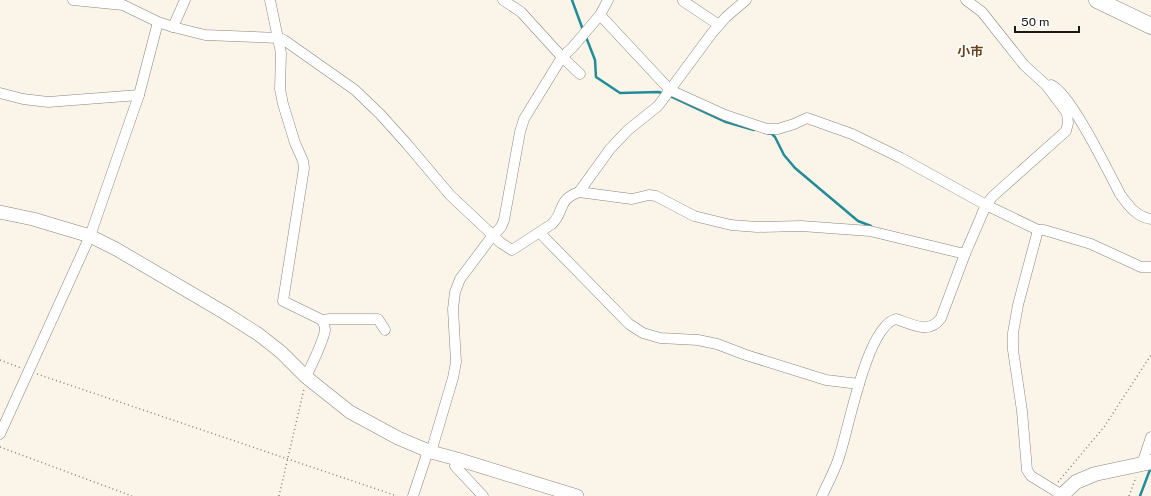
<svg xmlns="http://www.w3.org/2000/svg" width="1151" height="496" font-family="'Public Sans','Noto Sans JP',sans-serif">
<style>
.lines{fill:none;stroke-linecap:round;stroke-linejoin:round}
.stream{stroke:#228c99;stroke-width:2.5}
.minor-casing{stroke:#8b857c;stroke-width:11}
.tertiary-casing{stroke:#8b857c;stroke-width:14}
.secondary-casing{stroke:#8b857c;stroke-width:15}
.primary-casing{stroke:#8b857c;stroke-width:17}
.path{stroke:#86837b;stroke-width:1.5;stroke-dasharray:1 3;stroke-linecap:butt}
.minor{stroke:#fff;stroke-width:10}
.tertiary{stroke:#fff;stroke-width:13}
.secondary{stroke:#fff;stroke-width:14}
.primary{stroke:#fff;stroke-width:16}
.labels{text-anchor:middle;stroke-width:3;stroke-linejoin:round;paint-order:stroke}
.neighbourhood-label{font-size:13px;font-weight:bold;fill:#6b4217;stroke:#fff}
</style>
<rect width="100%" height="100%" fill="#faf4e9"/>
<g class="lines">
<g class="stream">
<path d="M572,0l11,30"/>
<path d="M586,37l9,23 1,17 24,16 39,-1 5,2"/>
<path d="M668,95l58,27 28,8"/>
<path d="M767,133l5,1 3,3 9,18 11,13 63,53 13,5"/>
<path d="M1140,496l11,-29"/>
</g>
<defs>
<g id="minor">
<path d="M73,0l50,5 35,17 15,5 32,8 74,3 5,2 71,50 25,24 27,30 43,51 51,48 11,7 40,-26c13,-13 5,-24 27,-32l45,6 8,1 17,-4 7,1 38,20 37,9 26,2 44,-1 69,5 95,23"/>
<path d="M270,0l11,53 -1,36 3,15 12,39 8,18 1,7 -21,133 37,18c4,3 5,6 5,11 -1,10 -14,36 -19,47"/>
<path d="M503,0l18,12 41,45 18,17"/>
<path d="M683,1l36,24"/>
<path d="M600,15l70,75 55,25 42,14h11l16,-5 13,-6 45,16 49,24 85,47 52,25h6l47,14 50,23h10"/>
<path d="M173,27l12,-27"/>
<path d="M1051,85c19,7 58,88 69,109 8,11 16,23 31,25"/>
<path d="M0,93l23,6 25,3 91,-7"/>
<path d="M579,192l31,-43 18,-19 30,-24 54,-73 14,-16 20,-17"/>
<path d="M1038,230l-20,75 -5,28v17l9,61 5,59 4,6 31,19"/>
<path d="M540,233l89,91 14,9 17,5 38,2 19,4 29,11 80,25 33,4"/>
<path d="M322,320l8,-1h48l7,11"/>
<path d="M0,434l90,-198 49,-141 19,-73"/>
<path d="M431,452l22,-74 3,-16 -3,-53 2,-17 5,-13 30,-40 11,-12 3,-7 16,-88 4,-13 38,-62 10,-9 28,-33 8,-15"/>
<path d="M457,459l-2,7 28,30"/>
<path d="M1142,464l9,-27"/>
<path d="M413,496l15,-45"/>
<path d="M822,496c6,-14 14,-27 18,-42 9,-27 27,-128 56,-135 16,5 33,16 45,-1l24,-64 21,-49 6,-8 74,-66 2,-8 -1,-10 -21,-28 -22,-20 -42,-53 -16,-12"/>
</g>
<path id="tertiary" d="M0,212l33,7 57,17 26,13 109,64 33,21 23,18 25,25 44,35 48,26 33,14 26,7 120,37"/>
<path id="secondary" d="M1061,496l15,-14 19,-8 56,-12"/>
<path id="primary" d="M1097,0l54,26"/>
</defs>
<use href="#minor" class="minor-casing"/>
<use href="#tertiary" class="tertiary-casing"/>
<use href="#secondary" class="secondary-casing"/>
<use href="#primary" class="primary-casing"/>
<g class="path">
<path d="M0,360l21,8"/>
<path d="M37,374l360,122"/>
<path d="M0,447l132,49"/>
<path d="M1058,482l46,-55 47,-72"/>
<path d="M279,496l25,-107"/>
<path d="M1129,496l7,-19"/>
</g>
<use href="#minor" class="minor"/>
<use href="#tertiary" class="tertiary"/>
<use href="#secondary" class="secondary"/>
<use href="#primary" class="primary"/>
</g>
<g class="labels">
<g class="neighbourhood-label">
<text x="970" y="56">小市</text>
</g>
</g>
<path d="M1015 26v6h64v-6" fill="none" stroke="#1b1915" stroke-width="2"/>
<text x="1021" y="26" font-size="12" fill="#1b1915" stroke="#ffffff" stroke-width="3" paint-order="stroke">50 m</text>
</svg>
